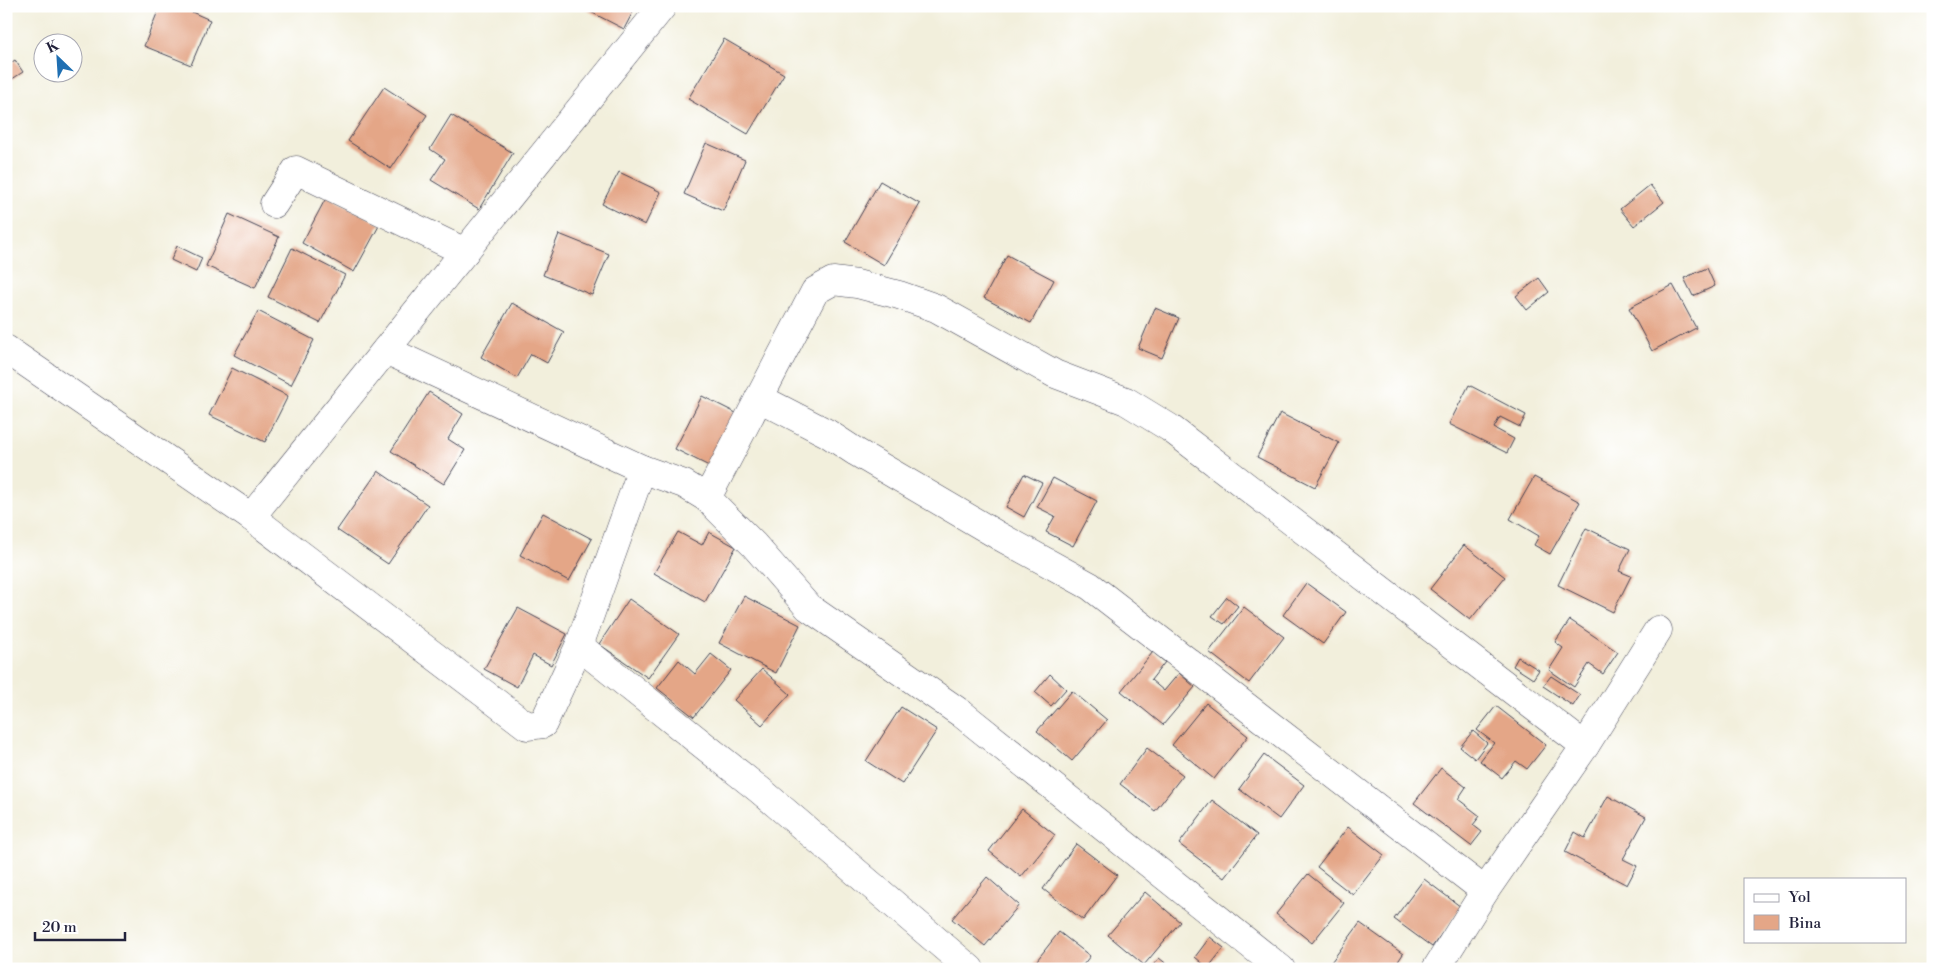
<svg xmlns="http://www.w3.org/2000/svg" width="1939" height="975" font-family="'Libre Bodoni',serif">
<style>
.building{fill:#e4a687}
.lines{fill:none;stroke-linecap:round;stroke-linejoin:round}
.minor-casing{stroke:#414153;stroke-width:29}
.minor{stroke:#fff;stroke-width:28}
</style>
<rect width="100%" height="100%" fill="#fff"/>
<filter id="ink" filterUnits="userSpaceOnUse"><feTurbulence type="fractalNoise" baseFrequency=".02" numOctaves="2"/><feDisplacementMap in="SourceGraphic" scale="10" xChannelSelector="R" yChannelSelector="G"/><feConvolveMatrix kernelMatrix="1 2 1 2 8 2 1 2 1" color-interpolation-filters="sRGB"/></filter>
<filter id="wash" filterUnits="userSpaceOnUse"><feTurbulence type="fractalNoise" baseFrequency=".0096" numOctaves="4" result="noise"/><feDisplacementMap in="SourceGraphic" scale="20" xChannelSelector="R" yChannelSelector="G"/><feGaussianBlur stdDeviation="1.12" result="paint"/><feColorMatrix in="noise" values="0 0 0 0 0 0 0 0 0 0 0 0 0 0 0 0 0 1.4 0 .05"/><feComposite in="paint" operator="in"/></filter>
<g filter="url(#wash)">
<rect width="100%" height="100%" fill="#f2efdc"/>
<g id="blocks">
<g class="building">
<path d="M160,6h18l32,14 -19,45 -47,-19z"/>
<path d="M579,6h57l-12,23z"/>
<path d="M724,39l60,35 -36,60 -60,-35z"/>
<path d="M15,60l8,12 -17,11v-17z"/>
<path d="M384,87l43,28 -36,54 -43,-28z"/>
<path d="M451,115l62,38 -34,56 -48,-29 14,-21 -15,-10z"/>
<path d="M706,143l39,17 -22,51 -39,-17z"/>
<path d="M619,172l42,20 -16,33 -43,-21z"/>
<path d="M880,181l40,23 -36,61 -39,-23z"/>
<path d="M1650,185l14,17 -30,24 -14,-17z"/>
<path d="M327,196l53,28 -26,48 -52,-29z"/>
<path d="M229,214l50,23 -24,51 -49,-22z"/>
<path d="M559,234l50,20 -17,41 -49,-20z"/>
<path d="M177,246l25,12 -6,14 -25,-12z"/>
<path d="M292,248l53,27 -25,48 -52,-26z"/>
<path d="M1007,255l47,25 -23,43 -47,-25z"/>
<path d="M1707,268l8,18 -22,10 -9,-18z"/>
<path d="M1539,278l10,14 -22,18 -11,-14z"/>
<path d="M1673,285l23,43 -44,23 -23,-43z"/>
<path d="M512,303l52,29 -17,31 -16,-9 -14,24 -36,-21z"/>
<path d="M1155,308l24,10 -17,40 -24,-10z"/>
<path d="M258,311l56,29 -23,45 -57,-30z"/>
<path d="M232,368l56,28 -23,46 -56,-27z"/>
<path d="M1469,385l57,30 -6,12 -20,-10 -6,11 20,11 -7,14 -58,-29z"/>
<path d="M429,392l34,22 -15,25 17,11 -21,34 -53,-33z"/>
<path d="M702,396l38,19 -27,53 -38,-19z"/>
<path d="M1280,413l59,30 -24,44 -58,-30z"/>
<path d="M378,471l50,34 -40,59 -51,-34z"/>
<path d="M1024,474l18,9 -18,34 -18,-10z"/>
<path d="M1534,477l46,25 -30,52 -16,-9 5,-9 -29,-17z"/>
<path d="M1053,478l44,23 -24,45 -27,-14 9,-16 -18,-9z"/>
<path d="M543,513l49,26 -23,42 -49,-26z"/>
<path d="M1586,528l44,21 -11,22 12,5 -18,36 -55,-27z"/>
<path d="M678,532l24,13 7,-13 27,15 -31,55 -51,-29z"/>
<path d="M1464,545l41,32 -35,43 -40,-31z"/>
<path d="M1306,583l40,29 -23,32 -40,-29z"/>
<path d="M744,596l56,29 -24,48 -57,-30z"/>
<path d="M1227,597l11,9 -14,18 -12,-8z"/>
<path d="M629,599l50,35 -31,44 -49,-34z"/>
<path d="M1244,607l40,30 -35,46 -40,-31z"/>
<path d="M518,608l49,26 -16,31 -18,-10 -16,32 -33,-18z"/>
<path d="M1570,620l48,32 -15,22 -14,-10 -15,23 -25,-17 14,-22 -8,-6z"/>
<path d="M1153,652l12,10 -14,18 13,11 15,-18 16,14 -32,38 -42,-34z"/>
<path d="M711,654l20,16 -37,47 -37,-29 22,-28 16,14z"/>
<path d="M1518,657l21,13 -6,9 -20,-13z"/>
<path d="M762,669l28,25 -28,31 -28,-25z"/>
<path d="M1050,674l16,15 -15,17 -16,-14z"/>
<path d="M1551,676l29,19 -7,11 -30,-20z"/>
<path d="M1072,691l35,29 -35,41 -35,-30z"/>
<path d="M1206,703l42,33 -34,43 -42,-34z"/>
<path d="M1496,706l50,39 -19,24 -11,-8 -14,17 -22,-17 14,-18 -17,-13z"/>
<path d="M901,707l36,23 -35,54 -36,-23z"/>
<path d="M1473,731l14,12 -12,16 -15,-12z"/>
<path d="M1147,748l36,27 -28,36 -35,-27z"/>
<path d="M1264,755l40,30 -25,34 -40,-30z"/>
<path d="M1441,768l25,19 -8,12 22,17 -7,9 9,7 -11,14 -57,-43z"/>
<path d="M1608,796l38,21 -23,42 14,7 -10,19 -62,-33 10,-20 10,6z"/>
<path d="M1212,800l45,35 -33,43 -45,-34z"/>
<path d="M1022,809l33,26 -34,42 -32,-26z"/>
<path d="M1348,827l36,28 -31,40 -36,-28z"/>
<path d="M1076,844l41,31 -34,45 -40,-31z"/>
<path d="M1308,874l36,29 -32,40 -36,-29z"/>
<path d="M987,877l32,28 -34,41 -33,-27z"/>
<path d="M1424,879l37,28 -29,40 -38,-28z"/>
<path d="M1145,892l35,30 -36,43 -36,-30z"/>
<path d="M1360,923l43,31 -10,15h-67z"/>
<path d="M1059,932l31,24 -10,13h-50z"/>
<path d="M1210,937l14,11 -16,20 -13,-11z"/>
<path d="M1159,958l14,11h-23z"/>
<path d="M1695,964l11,5h-13z"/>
</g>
</g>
</g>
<g filter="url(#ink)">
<use href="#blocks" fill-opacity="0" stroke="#414153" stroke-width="1"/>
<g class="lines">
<defs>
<g id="minor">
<path d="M274,204l22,-34 169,82"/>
<path d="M6,349l245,168 276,209 16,-2 36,-78 63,-177"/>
<path d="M386,350l256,119 42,15 23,14 47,47 54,62 154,107 319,255"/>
<path d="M759,398l68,35 29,19 143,84 91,50 395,305"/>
<path d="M707,498l108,-207 18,-10 24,3 42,11 37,13 119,66 71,27 44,27 415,318"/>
<path d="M251,517l411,-510"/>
<path d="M579,646l182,145 209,178"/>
<path d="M1436,969l49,-78 100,-145 73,-116"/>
</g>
</defs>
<use href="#minor" class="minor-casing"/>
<use href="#minor" class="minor"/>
</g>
</g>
<rect width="1939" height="975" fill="none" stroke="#fff" stroke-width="25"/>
<rect x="1744" y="878" width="162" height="65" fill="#ffffff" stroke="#a7a7b1"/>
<rect x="1754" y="894" width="25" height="8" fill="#ffffff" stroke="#a7a7b1"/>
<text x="1789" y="902" font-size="15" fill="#22223b">Yol</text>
<rect x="1754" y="915" width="25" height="15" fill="#e4a687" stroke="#a7a7b1"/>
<text x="1789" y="928" font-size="15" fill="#22223b">Bina</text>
<g transform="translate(58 58) rotate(335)"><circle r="24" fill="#ffffff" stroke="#a7a7b1"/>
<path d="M0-4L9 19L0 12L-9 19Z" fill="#1f6fb2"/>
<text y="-8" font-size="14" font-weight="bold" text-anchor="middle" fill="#22223b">K</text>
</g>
<path d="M35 932v8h90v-8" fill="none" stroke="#22223b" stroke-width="2.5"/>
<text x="42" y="932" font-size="15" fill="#22223b" stroke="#ffffff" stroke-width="4" paint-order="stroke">20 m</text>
</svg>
